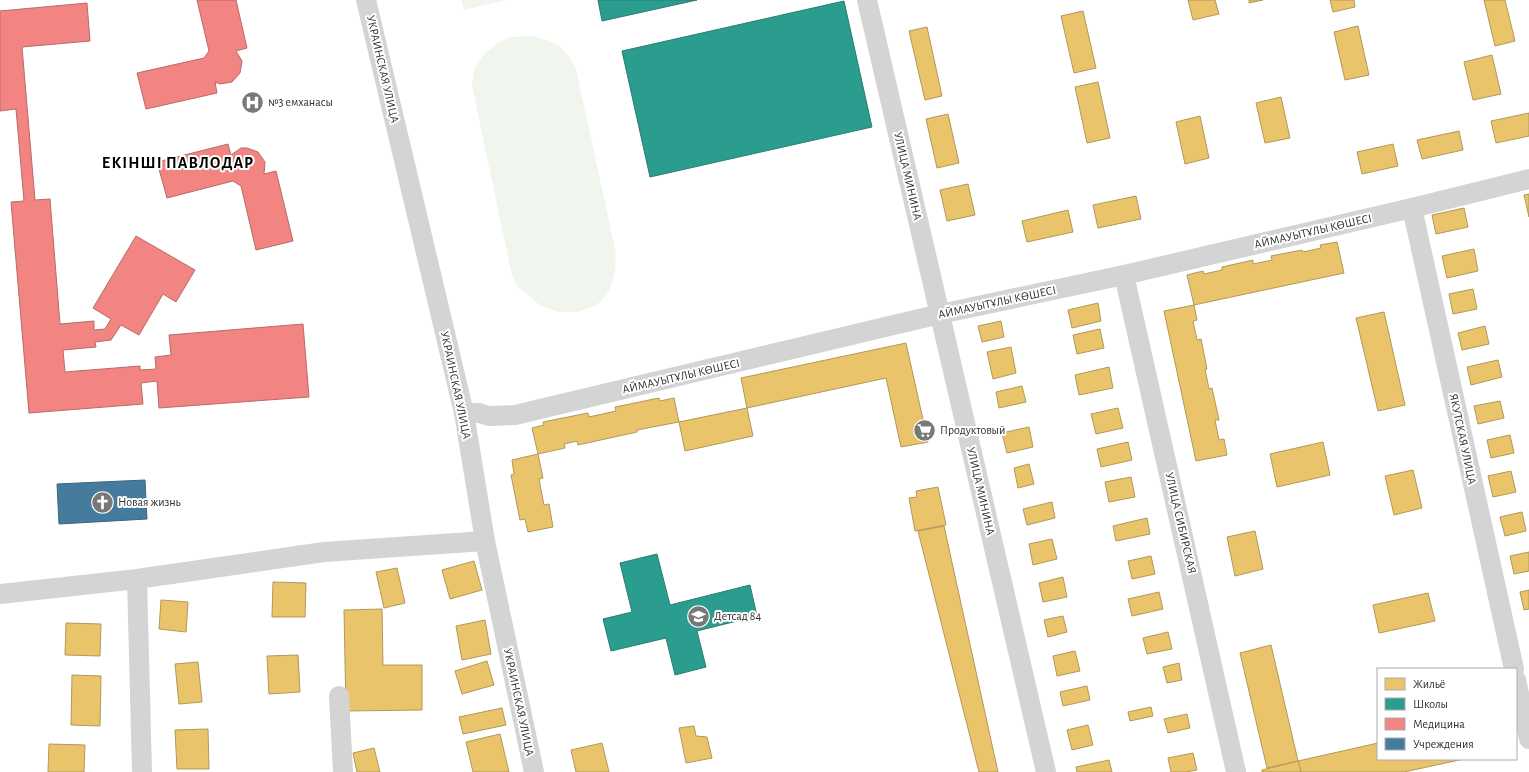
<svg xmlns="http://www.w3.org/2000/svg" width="1529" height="772" font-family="'Alegreya Sans',sans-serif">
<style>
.pitch{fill:#f0f5ed}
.homes{fill:#e9c46a;stroke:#b29859}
.schools{fill:#2a9d8f;stroke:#2c7c72}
.health{fill:#f28482;stroke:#b86b69}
.public{fill:#457b9d;stroke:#3f647c}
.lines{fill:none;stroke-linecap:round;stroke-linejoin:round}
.minor{stroke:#d4d4d4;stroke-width:20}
.labels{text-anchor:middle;stroke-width:4;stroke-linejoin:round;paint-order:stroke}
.street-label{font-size:12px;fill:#303030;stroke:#fff}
.poi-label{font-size:12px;fill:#303030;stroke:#fff;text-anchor:start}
.district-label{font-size:16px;font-weight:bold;letter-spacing:1px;fill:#000;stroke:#fff}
</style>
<rect width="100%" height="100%" fill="#fff"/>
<g class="pitch">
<path d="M461,0h45l-42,10z"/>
<path d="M532,36c26,7 31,8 44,33l40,184 -1,17 -6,22 -12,13 -19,7h-19l-18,-6 -24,-20 -6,-15 -39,-185 2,-16 9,-14 14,-13 15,-6z"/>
</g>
<g class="homes">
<path d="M1188,0h27l4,14 -26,6z"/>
<path d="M1249,0h14l-14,3z"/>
<path d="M1330,0h24l1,7 -22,5z"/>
<path d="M1484,0h21l10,41 -20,5z"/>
<path d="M1083,11l13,57 -22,5 -13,-57z"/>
<path d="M1358,26l11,49 -24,5 -11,-48z"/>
<path d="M927,27l15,69 -17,4 -16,-69z"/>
<path d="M1492,55l9,39 -28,6 -9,-38z"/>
<path d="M1098,82l12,56 -23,5 -12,-56z"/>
<path d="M1281,97l9,41 -25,5 -9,-40z"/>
<path d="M1529,113v23l-33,7 -5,-22z"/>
<path d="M948,114l11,49 -22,5 -11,-49z"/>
<path d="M1200,116l9,42 -24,6 -9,-42z"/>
<path d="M1459,131l4,19 -41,9 -5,-19z"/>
<path d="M1393,144l5,22 -36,8 -5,-22z"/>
<path d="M968,184l7,31 -28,6 -7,-31z"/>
<path d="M1529,194v23l-5,-22z"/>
<path d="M1136,196l5,23 -43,9 -5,-23z"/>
<path d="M1464,208l4,19 -32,7 -4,-19z"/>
<path d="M1068,210l5,22 -46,10 -5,-21z"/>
<path d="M1337,242l7,31 -150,32 -7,-30 16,-4 1,3 18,-4v-3l31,-7v4l19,-4 -1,-4 31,-6 1,2 18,-4 -1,-3z"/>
<path d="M1474,249l4,22 -31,7 -5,-22z"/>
<path d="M1473,289l4,20 -24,5 -4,-20z"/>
<path d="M1098,303l3,18 -29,7 -4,-18z"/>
<path d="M1194,305l3,15 -4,1 4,19 4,-1 6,30h-2l4,20 3,-1 7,32h-4l4,20 5,-1 3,16 -31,6 -32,-150z"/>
<path d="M1384,312l21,93 -27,6 -22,-93z"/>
<path d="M1001,321l3,16 -22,5 -4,-16z"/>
<path d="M1485,326l4,18 -27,6 -4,-17z"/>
<path d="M1100,329l4,19 -27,6 -4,-19z"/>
<path d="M906,343l22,99 -27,5 -15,-69 -139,30 6,28 -68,15 -6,-29 68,-14 -6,-30z"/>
<path d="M1011,347l5,26 -23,6 -6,-27z"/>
<path d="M1498,360l4,17 -31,8 -4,-18z"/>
<path d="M1109,367l4,21 -34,7 -4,-20z"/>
<path d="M1022,386l4,16 -27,6 -3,-16z"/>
<path d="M659,398l1,3 14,-3 5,24 -42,8v2l-59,13 -1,-4 -13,3 1,4 -27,6 -6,-26 12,-3 -1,-3 45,-9 1,4 27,-6 -1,-4z"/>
<path d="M1500,401l4,17 -26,6 -4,-18z"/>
<path d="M1118,408l5,20 -27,6 -5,-20z"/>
<path d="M1029,427l4,20 -26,6 -5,-20z"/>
<path d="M1510,435l4,18 -23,5 -4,-18z"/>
<path d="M1128,442l4,18 -31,7 -4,-18z"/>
<path d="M1323,442l7,33 -53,12 -7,-33z"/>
<path d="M538,454l5,24 -4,1 5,26 5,-1 4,23 -25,5 -3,-13 -5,1 -9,-45 3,-1 -2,-14z"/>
<path d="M1029,464l5,20 -16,4 -4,-20z"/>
<path d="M1413,470l9,38 -28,7 -9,-39z"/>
<path d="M1511,471l5,21 -23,5 -5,-21z"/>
<path d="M1131,477l4,20 -26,5 -4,-20z"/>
<path d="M938,487l8,38 -31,6 -6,-33 8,-1 -1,-6z"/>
<path d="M1052,502l3,16 -28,7 -4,-16z"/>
<path d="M1522,512l4,19 -21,5 -5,-19z"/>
<path d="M1147,518l3,16 -34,7 -3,-15z"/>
<path d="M944,526l54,246h-19l-61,-241z"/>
<path d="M1255,531l8,38 -28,7 -8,-39z"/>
<path d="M1052,539l5,20 -24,6 -4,-21z"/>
<path d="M1529,552v19l-15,3 -4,-18z"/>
<path d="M1151,556l4,18 -23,5 -4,-18z"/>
<path d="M474,561l8,29 -32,9 -8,-29z"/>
<path d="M397,568l8,35 -21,5 -8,-36z"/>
<path d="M1063,577l4,20 -24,5 -4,-19z"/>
<path d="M273,582l33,1 -1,34h-33z"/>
<path d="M1529,590v19l-5,1 -4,-18z"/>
<path d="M1159,592l4,17 -31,7 -4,-17z"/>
<path d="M1428,593l7,28 -56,12 -6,-28z"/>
<path d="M161,600l27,2 -2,30 -27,-3z"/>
<path d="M382,609l1,56h39v45l-76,1 -2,-101z"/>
<path d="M1063,616l4,16 -19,5 -4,-17z"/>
<path d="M485,620l6,34 -29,6 -6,-34z"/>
<path d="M66,623l35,1 -1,32 -35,-1z"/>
<path d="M1168,632l4,17 -25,5 -4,-16z"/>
<path d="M1271,645l27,116 -31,7 -27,-115z"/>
<path d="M1075,651l5,20 -23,5 -4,-20z"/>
<path d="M298,655l2,37 -31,2 -2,-38z"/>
<path d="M487,661l7,24 -32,9 -7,-23z"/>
<path d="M198,662l4,40 -23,2 -4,-40z"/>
<path d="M1179,663l3,17 -15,3 -4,-16z"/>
<path d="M72,675l29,1 -1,50 -29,-1z"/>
<path d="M1087,686l3,14 -27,6 -3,-14z"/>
<path d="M1151,707l2,9 -23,5 -2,-9z"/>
<path d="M502,708l4,17 -43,9 -4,-17z"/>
<path d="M1187,714l3,14 -22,5 -4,-14z"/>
<path d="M1088,725l5,20 -21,5 -5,-20z"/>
<path d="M694,726l2,10 11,1 5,21 -26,5 -7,-35z"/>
<path d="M208,729l1,40h-32l-2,-39z"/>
<path d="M500,734l9,38h-36l-7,-30z"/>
<path d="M602,743l7,29h-33l-5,-22z"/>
<path d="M1378,743v16h86l-60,13h-103l-3,-11z"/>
<path d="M49,744l36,1 -1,27h-36z"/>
<path d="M374,748l6,24h-23l-4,-19z"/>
<path d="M1193,753l4,17 -11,2h-15l-3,-14z"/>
<path d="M1109,760l3,12h-35l-1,-5z"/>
<path d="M1298,761l3,11h-39v-2z"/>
</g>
<g class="schools">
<path d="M598,0h99l-95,21z"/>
<path d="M844,1l28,126 -222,50 -28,-126z"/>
<path d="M657,554l13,51 80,-20 7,31 -60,15 9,36 -31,8 -9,-37 -55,13 -8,-32 29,-7 -12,-49z"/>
</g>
<g class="health">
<path d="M197,0h39l11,48 -11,3 6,10 -2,12 -8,9 -12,2 -5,-2 2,11 -71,16 -9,-36 67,-15 5,-7z"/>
<path d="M87,3l3,38 -68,6 13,153 15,-1 10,125 34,-3v9l11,-1 6,-10 -18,-11 43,-72 59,34 -19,32 -13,-8 -24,41 -18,-10 -10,15 -16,2 1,5 -33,3 2,22 75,-6v4l16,-1 -1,-12 16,-2 -2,-20 134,-11 6,73 -150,11 -2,-27 -16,2 2,21 -114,9 -18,-211 13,-1 -8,-92 -16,2v-100z"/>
<path d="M228,144l3,11 10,-7h6l11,4 7,10 -1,12 12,-3 17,70 -37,9 -15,-64 -8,-5 -66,17 -10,-36z"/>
</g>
<path class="public" d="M145,480l2,39 -88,5 -2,-40z"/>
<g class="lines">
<g class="minor">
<path d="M366,0l98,413 21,128 49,231"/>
<path d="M867,0l179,772"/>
<path d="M1412,208l102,461"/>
<path d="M1124,275l112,497"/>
<path d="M464,413h15l10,3 26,-1 425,-101 184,-39 288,-67 117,-29"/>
<path d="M137,579l5,193"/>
<path d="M0,594l137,-15 187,-27 161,-11"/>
<path d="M1516,680l13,59"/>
<path d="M339,696l4,76"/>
</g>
</g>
<defs>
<symbol id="hospital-disc" viewBox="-11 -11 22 22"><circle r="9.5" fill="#787878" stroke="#fff"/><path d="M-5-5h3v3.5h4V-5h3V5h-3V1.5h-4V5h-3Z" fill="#fff"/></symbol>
<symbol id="supermarket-disc" viewBox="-11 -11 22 22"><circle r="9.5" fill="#787878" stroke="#fff"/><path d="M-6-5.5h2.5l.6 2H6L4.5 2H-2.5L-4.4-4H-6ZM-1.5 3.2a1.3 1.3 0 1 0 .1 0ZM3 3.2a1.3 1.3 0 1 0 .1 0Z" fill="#fff"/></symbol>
<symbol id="church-disc" viewBox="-11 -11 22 22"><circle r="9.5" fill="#787878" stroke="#fff"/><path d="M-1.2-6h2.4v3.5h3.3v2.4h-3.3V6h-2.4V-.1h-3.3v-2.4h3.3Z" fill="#fff"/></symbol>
<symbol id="school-disc" viewBox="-11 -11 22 22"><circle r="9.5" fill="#787878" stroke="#fff"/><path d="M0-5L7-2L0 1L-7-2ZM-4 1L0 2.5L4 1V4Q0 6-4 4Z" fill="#fff"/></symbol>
</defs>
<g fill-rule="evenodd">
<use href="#hospital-disc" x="240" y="90" width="25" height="25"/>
<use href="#supermarket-disc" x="912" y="418" width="25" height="25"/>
<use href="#church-disc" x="90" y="490" width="25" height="25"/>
<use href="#school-disc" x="686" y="604" width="25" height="25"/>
</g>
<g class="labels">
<g class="street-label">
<text transform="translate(383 69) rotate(77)" y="4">УКРАИНСКАЯ УЛИЦА</text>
<text transform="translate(908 176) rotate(77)" y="4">УЛИЦА МИНИНА</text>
<text transform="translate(1313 231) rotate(-13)" y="4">АЙМАУЫТҰЛЫ КӨШЕСІ</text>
<text transform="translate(997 302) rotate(-12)" y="4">АЙМАУЫТҰЛЫ КӨШЕСІ</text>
<text transform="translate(681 376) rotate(-13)" y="4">АЙМАУЫТҰЛЫ КӨШЕСІ</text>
<text transform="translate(456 385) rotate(78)" y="4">УКРАИНСКАЯ УЛИЦА</text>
<text transform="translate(1463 439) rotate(78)" y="4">ЯКУТСКАЯ УЛИЦА</text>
<text transform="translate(981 491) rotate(77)" y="4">УЛИЦА МИНИНА</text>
<text transform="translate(1181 523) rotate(77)" y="4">УЛИЦА СИБИРСКАЯ</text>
<text transform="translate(519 702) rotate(78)" y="4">УКРАИНСКАЯ УЛИЦА</text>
</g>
<g class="poi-label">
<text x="268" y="106">№3 емханасы</text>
<text x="940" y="434">Продуктовый</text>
<text x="118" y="506">Новая жизнь</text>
<text x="714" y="620">Детсад 84</text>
</g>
<g class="district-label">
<text x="178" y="168">ЕКІНШІ ПАВЛОДАР</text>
</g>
</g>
<rect x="1377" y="668" width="140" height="92" fill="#ffffff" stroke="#acacac"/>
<rect x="1385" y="678" width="20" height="12" fill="#e9c46a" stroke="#acacac"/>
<text x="1413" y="688" font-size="12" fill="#303030">Жильё</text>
<rect x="1385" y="698" width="20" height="12" fill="#2a9d8f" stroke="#acacac"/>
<text x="1413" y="708" font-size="12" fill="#303030">Школы</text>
<rect x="1385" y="718" width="20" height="12" fill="#f28482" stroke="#acacac"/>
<text x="1413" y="728" font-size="12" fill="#303030">Медицина</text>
<rect x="1385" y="738" width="20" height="12" fill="#457b9d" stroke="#acacac"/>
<text x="1413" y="748" font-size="12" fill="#303030">Учреждения</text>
</svg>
